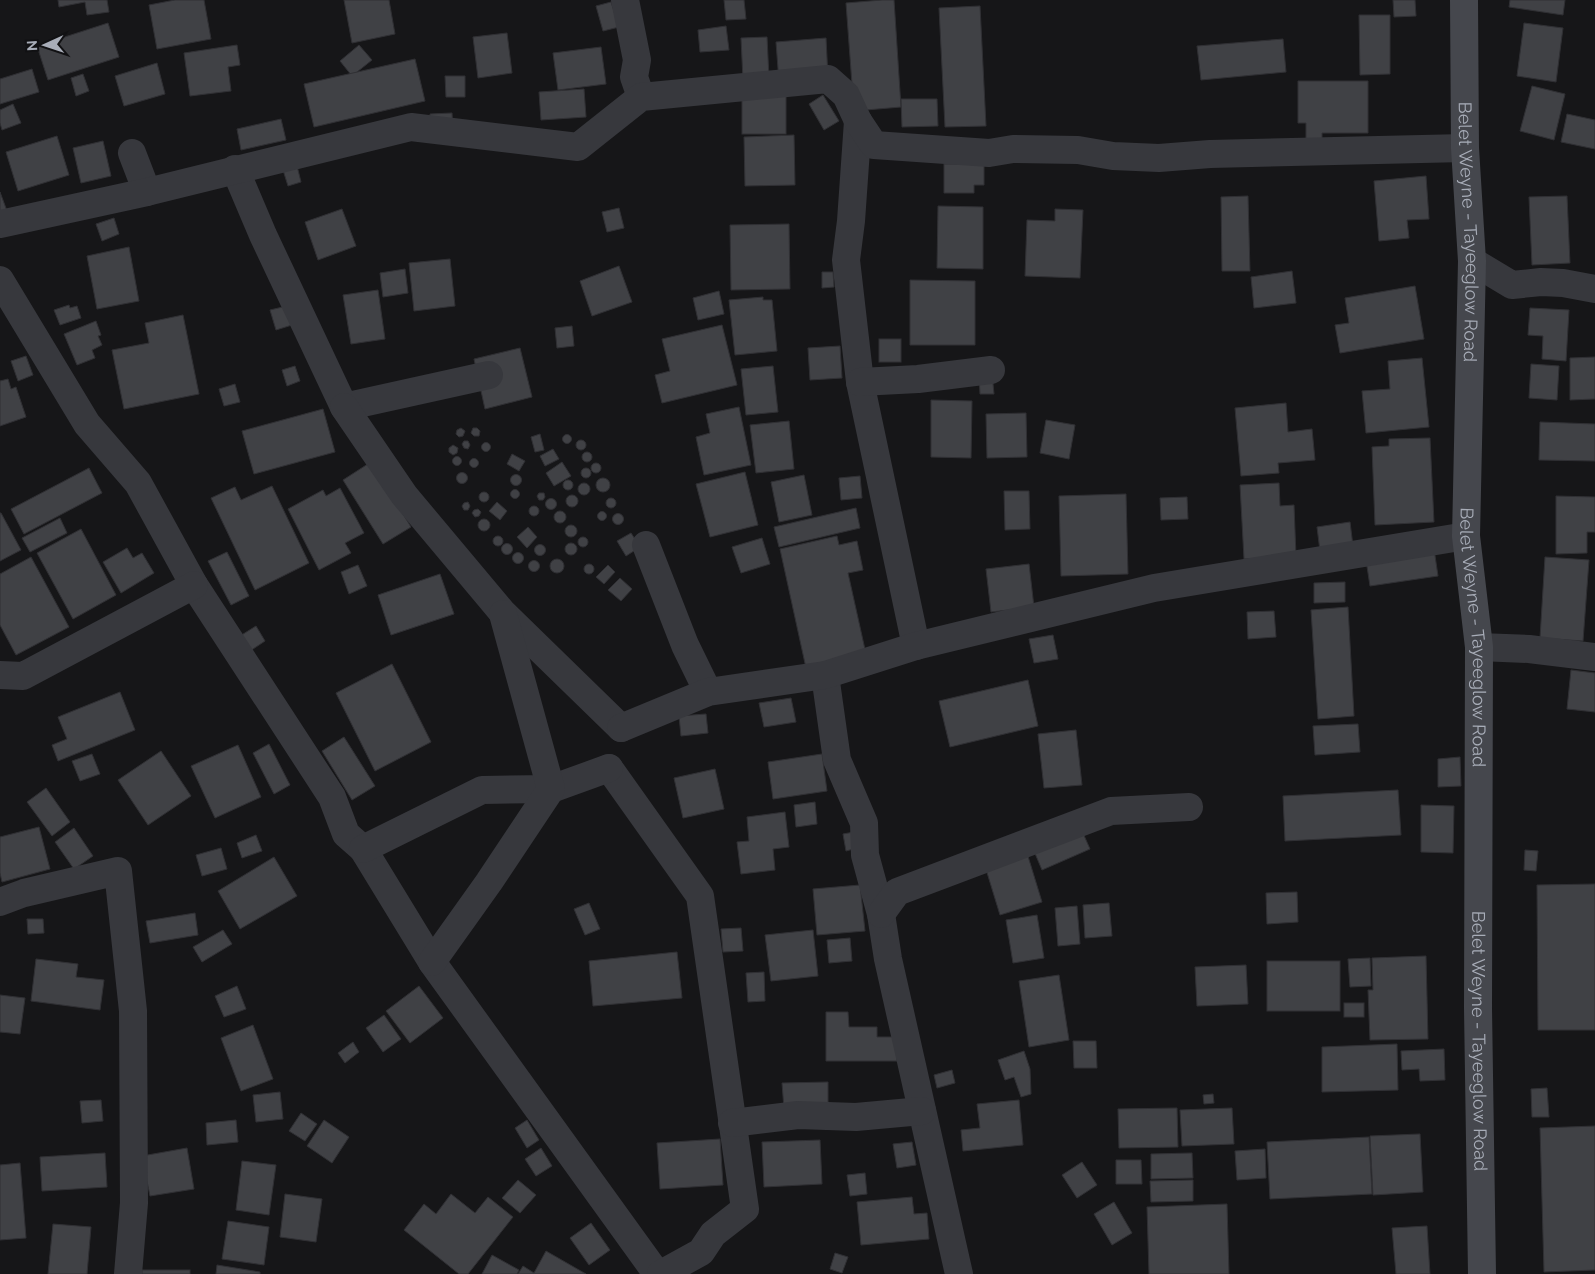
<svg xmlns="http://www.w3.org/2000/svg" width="1595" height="1274" font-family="Raleway,sans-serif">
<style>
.building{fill:#404145;stroke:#303034}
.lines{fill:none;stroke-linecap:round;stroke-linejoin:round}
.minor{stroke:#37383d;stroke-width:28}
.secondary{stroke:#45474d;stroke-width:28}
.labels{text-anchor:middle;stroke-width:4.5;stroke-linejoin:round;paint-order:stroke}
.street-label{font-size:18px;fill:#a8adb8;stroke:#111113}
</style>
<rect width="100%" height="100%" fill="#161618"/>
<g class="building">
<path d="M58,0h49l2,12 -22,3 -2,-13 -26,5z"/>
<path d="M175,0h29l7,39 -54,10 -8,-44z"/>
<path d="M344,0h45l6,34 -43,9z"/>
<path d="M724,0h20l2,19 -20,1z"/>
<path d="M882,0h12l7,107 -47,4 -8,-108z"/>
<path d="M1393,0h22l1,16 -22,1z"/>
<path d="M1510,0h55l-2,15 -54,-8z"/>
<path d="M611,2l8,25 -16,4 -7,-25z"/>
<path d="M980,6l6,120 -41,1 -6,-119z"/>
<path d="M1359,15h31v59l-30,1z"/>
<path d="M108,23l11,34 -71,23 -11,-34z"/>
<path d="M1524,23l39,5 -7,54 -39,-6z"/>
<path d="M726,26l3,24 -29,2 -2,-22z"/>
<path d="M507,33l5,40 -34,5 -5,-41z"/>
<path d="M767,37l2,41 -26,2 -2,-42z"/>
<path d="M826,38l2,40 -49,4 -3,-40z"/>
<path d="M1283,39l3,33 -85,8 -4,-34z"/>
<path d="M237,45l3,20 -12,2 3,24 -41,5 -6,-43z"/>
<path d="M359,45l13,15 -20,16 -12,-15z"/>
<path d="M601,47l5,37 -48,6 -5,-37z"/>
<path d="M415,59l10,42 -111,26 -10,-43z"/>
<path d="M157,63l8,31 -41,12 -9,-30z"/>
<path d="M32,69l7,23 -39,12v-25z"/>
<path d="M83,74l6,17 -13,5 -5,-18z"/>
<path d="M445,76h20v21h-19z"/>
<path d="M1298,81h70v52h-46v11h-16v-21h-8z"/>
<path d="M1532,86l33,8 -11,46 -34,-9z"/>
<path d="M584,89l2,28 -45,3 -2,-28z"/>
<path d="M823,95l16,26 -15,9 -15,-26z"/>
<rect x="742" y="96" width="44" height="38"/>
<path d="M901,99h36l1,27 -36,1z"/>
<path d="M13,104l8,19 -19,7 -2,-7v-13z"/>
<path d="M452,113l1,19 -22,2 -1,-20z"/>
<path d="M1567,114l28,6v29l-34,-7z"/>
<path d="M281,119l5,21 -45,10 -4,-21z"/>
<path d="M794,135l1,50 -50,1 -1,-49z"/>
<path d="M57,136l12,39 -51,16 -12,-39z"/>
<path d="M103,141l8,35 -30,7 -8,-35z"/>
<path d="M944,164h40v21h-10v8h-30z"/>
<path d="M297,166l4,16 -13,4 -5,-16z"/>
<path d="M1426,176l3,43 -22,1 2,18 -30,3 -5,-60z"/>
<path d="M0,192l7,19 -7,3z"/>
<path d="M1248,196l2,75h-28l-1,-74z"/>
<path d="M1567,196l3,67 -38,2 -3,-68z"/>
<path d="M938,206l45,1v62l-46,-1z"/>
<path d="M619,208l5,20 -17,4 -5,-20z"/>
<path d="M342,209l14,37 -38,14 -13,-38z"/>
<path d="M1055,209l28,1 -3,68 -55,-2 2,-56 28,1z"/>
<path d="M114,218l5,16 -17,7 -6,-17z"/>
<path d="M789,224l1,65 -59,1 -1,-65z"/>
<path d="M129,247l10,54 -42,8 -10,-53z"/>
<path d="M450,259l5,47 -41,5 -5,-48z"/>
<path d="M619,266l13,36 -40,14 -12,-35z"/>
<path d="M405,269l3,24 -25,4 -3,-24z"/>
<path d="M1292,271l4,32 -42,5 -3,-31z"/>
<path d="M822,272h11l1,15 -12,1z"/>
<path d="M910,280l65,1v64h-65z"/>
<path d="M1415,286l9,53 -84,14 -5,-28 14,-2 -4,-25z"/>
<path d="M378,290l7,49 -34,5 -8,-49z"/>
<path d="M719,291l5,23 -26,6 -5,-22z"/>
<path d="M763,297v3h9l5,51 -42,4 -6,-55z"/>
<path d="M69,305l1,3 7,-2 4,12 -21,7 -6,-15z"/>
<path d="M287,306l5,19 -16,5 -6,-20z"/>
<path d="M1530,308l39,2 -3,51 -24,-2 1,-23 -15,-1z"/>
<path d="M183,315l16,79 -75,15 -12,-59 37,-7 -4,-20z"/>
<path d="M96,321l5,14 -3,1 4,9 -10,5 3,8 -18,7 -13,-31z"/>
<path d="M722,325l15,60 -75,18 -7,-28 15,-4 -8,-32z"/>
<path d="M572,326l2,20 -17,2 -2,-20z"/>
<rect x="879" y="339" width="22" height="23"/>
<path d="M840,346l2,32 -32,2 -2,-32z"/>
<path d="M520,348l12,49 -47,12 -11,-50z"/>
<path d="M26,356l7,19 -15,6 -7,-20z"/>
<path d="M1595,357v42l-25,1v-42z"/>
<path d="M1422,358l7,69 -63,6 -4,-42 28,-2 -2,-28z"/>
<path d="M1531,364l28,2 -2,34 -28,-2z"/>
<path d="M295,366l5,15 -13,5 -5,-16z"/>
<path d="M773,366l5,46 -32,3 -5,-46z"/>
<path d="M992,374l2,20h-14l-1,-19z"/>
<path d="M8,379l3,10 5,-2 10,30 -26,9v-45z"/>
<path d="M235,384l5,18 -16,4 -5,-17z"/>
<path d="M931,400l41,1 -1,57 -40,-1z"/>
<path d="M1286,403l2,29 24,-3 3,31 -37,3 1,10 -38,3 -6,-68z"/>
<path d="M739,407l12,58 -47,10 -8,-38 14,-4 -4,-19z"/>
<path d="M323,409l12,43 -81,22 -12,-43z"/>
<path d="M1026,413l1,44 -40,1 -1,-44z"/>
<path d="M1046,420l29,5 -6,34 -29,-6z"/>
<path d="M789,421l5,48 -38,4 -6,-48z"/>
<path d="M1540,422l55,2v37l-56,-1z"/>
<path d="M461,428l4,3 -2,5 -4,1 -3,-3 1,-4z"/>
<path d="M473,428h4l3,3 -1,5h-5l-3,-3z"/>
<path d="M540,434l4,16 -9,2 -4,-15z"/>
<circle cx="567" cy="439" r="4.5"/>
<path d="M1430,438l4,84 -59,3 -3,-78 17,-1v-7z"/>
<circle cx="581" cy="445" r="5"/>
<path d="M464,441h4l2,4 -2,4 -4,-1 -2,-4z"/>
<circle cx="486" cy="447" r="4.5"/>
<path d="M453,445l5,3 -1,5 -4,2 -4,-3v-4z"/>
<path d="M553,449l6,10 -14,7 -5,-10z"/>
<circle cx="587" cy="457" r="5"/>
<path d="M512,454l13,7 -6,10 -12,-7z"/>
<circle cx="457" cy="461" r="4.5"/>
<circle cx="474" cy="463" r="4.5"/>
<path d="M371,462l40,65 -28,17 -40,-64z"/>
<path d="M562,462l9,14 -17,10 -8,-13z"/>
<circle cx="596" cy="468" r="5"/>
<circle cx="586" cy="473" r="5"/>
<path d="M89,468l13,25 -78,41 -13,-25z"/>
<path d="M745,472l13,53 -48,12 -14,-53z"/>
<circle cx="462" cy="478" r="5.5"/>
<circle cx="516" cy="480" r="5.5"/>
<path d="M804,475l8,40 -33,7 -8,-40z"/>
<path d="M860,476l2,22 -21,2 -2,-22z"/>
<circle cx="603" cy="485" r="7"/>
<circle cx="568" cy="485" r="5"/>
<circle cx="584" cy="489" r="6"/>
<path d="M1279,483l1,23 14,-1 2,51 -52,3 -4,-74z"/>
<path d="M272,486l37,77 -54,27 -44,-92 24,-11 6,13z"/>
<path d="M340,488l24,45 -19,10 6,10 -32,17 -31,-61 35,-19 3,6z"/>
<circle cx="515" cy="494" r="4.5"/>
<path d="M1004,491h25l1,38 -25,1z"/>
<circle cx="484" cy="497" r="5"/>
<path d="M539,493h5l1,4 -2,3h-4l-2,-4z"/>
<path d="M1126,494l2,80 -67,2 -2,-80z"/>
<circle cx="572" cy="501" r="6"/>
<path d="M1556,496l39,1v35h-8v21l-31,1z"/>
<path d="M1187,497l1,22 -27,1 -1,-22z"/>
<circle cx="611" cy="503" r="5"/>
<circle cx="551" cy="504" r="5.5"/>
<path d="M468,502l2,4 -2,4h-4l-2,-4 2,-3z"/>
<path d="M497,502l10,9 -7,9 -11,-9z"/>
<circle cx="534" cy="511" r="5"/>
<path d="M856,508l4,20 -81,19 -5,-20z"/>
<path d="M478,509l3,3 -2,4 -4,1 -3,-4 2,-3z"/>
<circle cx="560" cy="517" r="6"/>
<circle cx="602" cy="516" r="4.5"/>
<path d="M0,513h1l20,37 -21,11z"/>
<circle cx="618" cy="519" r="5.5"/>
<path d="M60,518l7,15 -37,19 -8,-14z"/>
<circle cx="484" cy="525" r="6"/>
<path d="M1350,522l3,24 -33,5 -3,-24z"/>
<circle cx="571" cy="531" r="6"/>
<path d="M528,527l9,10 -10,11 -10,-11z"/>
<path d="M81,529l35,66 -43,24 -36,-66z"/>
<path d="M631,533l9,14 -14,9 -9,-15z"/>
<path d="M837,536l2,9 18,-4 6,29 -15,3 18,81 -60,14 -26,-119z"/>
<circle cx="498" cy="541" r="5"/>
<circle cx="583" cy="542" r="5"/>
<path d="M762,538l8,26 -29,9 -9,-26z"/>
<circle cx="571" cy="549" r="6"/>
<circle cx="507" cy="549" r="5.5"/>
<circle cx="540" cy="550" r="5.5"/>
<path d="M127,548l6,10 9,-5 12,20 -33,20 -18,-31z"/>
<path d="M1434,549l4,27 -68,10 -4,-26z"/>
<path d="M227,552l22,44 -18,9 -23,-44z"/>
<circle cx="518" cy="558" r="5.5"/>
<path d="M31,557l38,70 -53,28 -16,-30v-51z"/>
<path d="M1545,557l44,3 -6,81 -43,-3z"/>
<circle cx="557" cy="566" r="7"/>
<circle cx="534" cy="566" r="5.5"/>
<circle cx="589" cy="569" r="5"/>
<path d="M1029,564l5,43 -43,5 -5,-43z"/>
<path d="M358,565l9,21 -18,8 -8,-22z"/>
<path d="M608,565l7,7 -11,12 -8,-7z"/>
<path d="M440,574l14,40 -63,21 -13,-40z"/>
<path d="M620,578l12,11 -11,12 -13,-11z"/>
<path d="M1345,582v20l-31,1v-20z"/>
<path d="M1348,607l6,109 -36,3 -7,-109z"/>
<path d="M1274,611l2,26 -28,2 -1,-27z"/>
<path d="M256,626l9,15 -15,10 -10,-15z"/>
<path d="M1053,635l5,24 -24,4 -5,-24z"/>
<path d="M392,664l39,78 -56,29 -39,-78z"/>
<path d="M1571,670l24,3v39l-28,-3z"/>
<path d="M1028,680l10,46 -88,21 -11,-46z"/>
<path d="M120,692l15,38 -77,31 -6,-16 15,-6 -9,-22z"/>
<path d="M791,698l5,24 -32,5 -5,-24z"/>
<path d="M706,714l2,19 -27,3 -2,-20z"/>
<path d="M1358,724l2,28 -45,3 -2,-29z"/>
<path d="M1076,730l6,55 -38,3 -6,-54z"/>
<path d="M344,737l31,49 -23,14 -30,-49z"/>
<path d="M269,744l21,41 -16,9 -21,-41z"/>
<path d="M238,745l23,52 -46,21 -24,-52z"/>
<path d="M161,751l30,45 -43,29 -30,-45z"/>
<path d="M92,754l8,20 -20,7 -8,-20z"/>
<path d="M822,754l5,37 -54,8 -5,-37z"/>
<path d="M1460,757l1,29 -23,1v-28z"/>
<path d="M715,769l9,40 -41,9 -9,-40z"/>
<path d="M46,788l24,34 -18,14 -25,-34z"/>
<path d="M1398,790l3,45 -116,6 -2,-45z"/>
<path d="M815,802l2,22 -21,3 -2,-22z"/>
<path d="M1421,805l33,1 -1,47 -32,-1z"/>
<path d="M785,812l4,35 -16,2 2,21 -34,4 -4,-32 12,-1 -2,-24z"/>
<path d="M39,827l11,42 -48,13 -2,-9v-36z"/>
<path d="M74,828l19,28 -19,13 -19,-27z"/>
<path d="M1082,831l8,18 -48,21 -8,-19z"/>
<path d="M854,832l3,16 -11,3 -3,-17z"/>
<path d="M256,835l6,16 -20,7 -5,-15z"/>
<path d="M221,848l6,21 -25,7 -6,-21z"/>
<path d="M1525,850l13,1 -2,20 -12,-1z"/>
<path d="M1027,853l15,49 -42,13 -15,-49z"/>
<path d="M274,857l23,39 -57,33 -22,-38z"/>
<path d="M1595,884v146h-57l-1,-145z"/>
<path d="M860,885l5,46 -48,4 -4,-46z"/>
<path d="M1297,892l1,30 -31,2 -1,-31z"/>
<path d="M589,903l11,26 -15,6 -11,-26z"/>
<path d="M1109,903l3,33 -27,2 -2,-33z"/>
<path d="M1077,906l3,38 -22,2 -3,-38z"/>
<path d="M195,913l3,22 -48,8 -4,-22z"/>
<path d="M1037,915l7,43 -31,5 -7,-43z"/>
<path d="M27,919h16l1,14 -16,1z"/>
<path d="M741,928l2,23 -20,1 -2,-23z"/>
<path d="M223,930l9,14 -30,18 -9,-15z"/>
<path d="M813,930l5,46 -47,5 -6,-46z"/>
<path d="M850,938l2,23 -23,2 -2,-23z"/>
<path d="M677,952l5,46 -89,8 -4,-45z"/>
<path d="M1426,956l2,83 -58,1 -2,-50h5l-1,-32z"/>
<path d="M1370,958l1,28 -21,1 -2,-28z"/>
<path d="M36,959l42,5 -2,13 28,3 -4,30 -69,-9z"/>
<rect x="1267" y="961" width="73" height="50"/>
<path d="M1246,965l2,39 -51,2 -2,-39z"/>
<path d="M764,972l1,29 -17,1 -2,-29z"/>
<path d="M1059,975l10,65 -40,7 -10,-66z"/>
<path d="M237,986l9,23 -22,8 -9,-21z"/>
<path d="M419,986l24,32 -33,25 -24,-32z"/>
<path d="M0,995l25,3 -5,36 -20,-2z"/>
<rect x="1344" y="1003" width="20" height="14"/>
<path d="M826,1012h22l1,15h28v10h20v24h-71z"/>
<path d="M384,1015l17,24 -18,13 -17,-24z"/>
<path d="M253,1025l20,54 -32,12 -20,-53z"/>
<path d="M1073,1041h23l1,27h-23z"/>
<path d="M353,1042l6,10 -14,11 -7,-10z"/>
<path d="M1397,1044l1,46 -76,2v-45z"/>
<path d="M1444,1049l1,31 -25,1 -1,-12 -17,1 -1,-19z"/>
<path d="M1024,1051l6,18 1,25 -10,3 -7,-20 -9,3 -7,-20z"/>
<path d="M952,1070l3,13 -18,5 -3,-13z"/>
<path d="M828,1082v25l-44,2 -2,-26z"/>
<path d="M1547,1088l2,29h-17l-1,-28z"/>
<path d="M280,1092l3,27 -27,3 -3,-27z"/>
<path d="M1213,1094l1,9 -10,1 -1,-9z"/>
<path d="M101,1100l2,21 -21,2 -2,-22z"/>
<path d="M1019,1100l4,45 -60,6 -2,-21 19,-2 -3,-24z"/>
<path d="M1177,1108l1,39 -59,1 -1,-39z"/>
<path d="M1232,1108l2,36 -52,2 -2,-36z"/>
<path d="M301,1113l16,11 -12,17 -16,-10z"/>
<path d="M236,1120l2,22 -31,3 -1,-22z"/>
<path d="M324,1120l25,17 -17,26 -25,-17z"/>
<path d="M527,1120l12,20 -12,8 -12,-20z"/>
<path d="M1595,1126v144l-51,2 -4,-144z"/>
<path d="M1420,1134l3,58 -50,3 -3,-59z"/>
<path d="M1369,1137l3,57 -102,5 -3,-57z"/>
<path d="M720,1139l3,46 -63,4 -3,-46z"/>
<path d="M820,1140l2,44 -58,3 -2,-45z"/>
<path d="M912,1142l4,23 -19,3 -4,-24z"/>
<path d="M187,1148l7,41 -44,7 -8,-40z"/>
<path d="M541,1148l11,18 -16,10 -11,-17z"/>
<path d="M1265,1149l1,29 -29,2 -2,-29z"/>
<path d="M105,1153l2,34 -65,4 -2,-34z"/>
<path d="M1192,1153l1,25 -42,1v-25z"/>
<path d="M1116,1160h25l1,24h-26z"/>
<path d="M242,1161l34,4 -7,50 -33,-5z"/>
<path d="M1082,1162l15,23 -20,13 -15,-23z"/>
<path d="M20,1163l6,75 -26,2v-75z"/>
<path d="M865,1173l2,21 -17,2 -3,-21z"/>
<path d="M518,1180l18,15 -16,18 -18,-15z"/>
<path d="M1193,1180v21l-42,1 -1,-21z"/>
<path d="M285,1194l37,5 -6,43 -36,-5z"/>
<path d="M451,1194l24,19 13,-16 25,20 -45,57h-9l-55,-44 20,-26 12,10z"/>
<path d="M912,1197l2,17 13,-1 2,26 -68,6 -4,-43z"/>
<path d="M1114,1202l18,31 -20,12 -18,-31z"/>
<path d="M1227,1204l2,70h-80l-2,-67z"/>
<path d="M228,1221l41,6 -5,38 -42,-6z"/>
<path d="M591,1223l19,27 -21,15 -19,-27z"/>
<path d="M53,1224l38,3 -4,47h-39z"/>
<path d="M1427,1226l3,48h-34l-4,-46z"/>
<path d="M546,1251l40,23h-68l5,-8 11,7z"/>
<path d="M835,1253l13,4 -6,16 -12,-4z"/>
<path d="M492,1255l27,15 -2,4h-35z"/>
<path d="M217,1265l43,7v2h-44z"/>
<rect x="142" y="1270" width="48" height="4"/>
</g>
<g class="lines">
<g class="minor">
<path d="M625,0l12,60 -3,17 7,20"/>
<path d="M858,121l-7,100 -5,39 14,122 56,264"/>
<path d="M132,153l15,39"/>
<path d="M235,169l28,66 81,172 145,-32"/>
<path d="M0,224l147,-32 264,-65 167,20 63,-50 187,-18 18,16 12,26 16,24 115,8 24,-4 65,1 35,6 46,2 51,-4 255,-6"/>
<path d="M1472,261l40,24 29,-3 22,1 32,6"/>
<path d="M0,280l87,144 51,59 56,102 138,212 14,37 17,15 69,113 225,312"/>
<path d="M860,382l58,-3 73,-9"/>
<path d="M344,407l60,88 98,117 119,116"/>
<path d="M646,545l39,100 23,47"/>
<path d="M1479,647l50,2 66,8"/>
<path d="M0,675l23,1 171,-91"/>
<path d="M825,675l12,85 27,63 1,32 16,59 7,45 71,315"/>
<path d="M621,728l87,-36 117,-17 91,-29 238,-58 312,-52"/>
<path d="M609,768l91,128 45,313 -32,25 -12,18 -40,22"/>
<path d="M363,849l119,-59 69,-1 58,-21"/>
<path d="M0,902l24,-9 94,-22 15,140 1,192 -6,71"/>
<path d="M881,914l16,-22 214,-81 78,-4"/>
<path d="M432,962l57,-80 62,-93 -48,-175"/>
<path d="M732,1123l66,-8 58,2 66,-6"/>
</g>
<path class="secondary" id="s1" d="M1464,0l1,148 7,113 -6,275 13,111 -1,361 4,266"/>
</g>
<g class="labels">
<g class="street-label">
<text dy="6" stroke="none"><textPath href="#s1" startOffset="232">Belet Weyne - Tayeeglow Road</textPath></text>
<text dy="6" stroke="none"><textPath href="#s1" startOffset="638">Belet Weyne - Tayeeglow Road</textPath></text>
<text dy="6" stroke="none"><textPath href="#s1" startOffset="1042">Belet Weyne - Tayeeglow Road</textPath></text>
</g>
</g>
<g transform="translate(45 45) rotate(267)" stroke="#111113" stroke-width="4" paint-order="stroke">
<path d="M0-4L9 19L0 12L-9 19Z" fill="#a8adb8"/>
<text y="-8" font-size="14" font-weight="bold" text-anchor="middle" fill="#a8adb8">N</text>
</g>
</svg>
